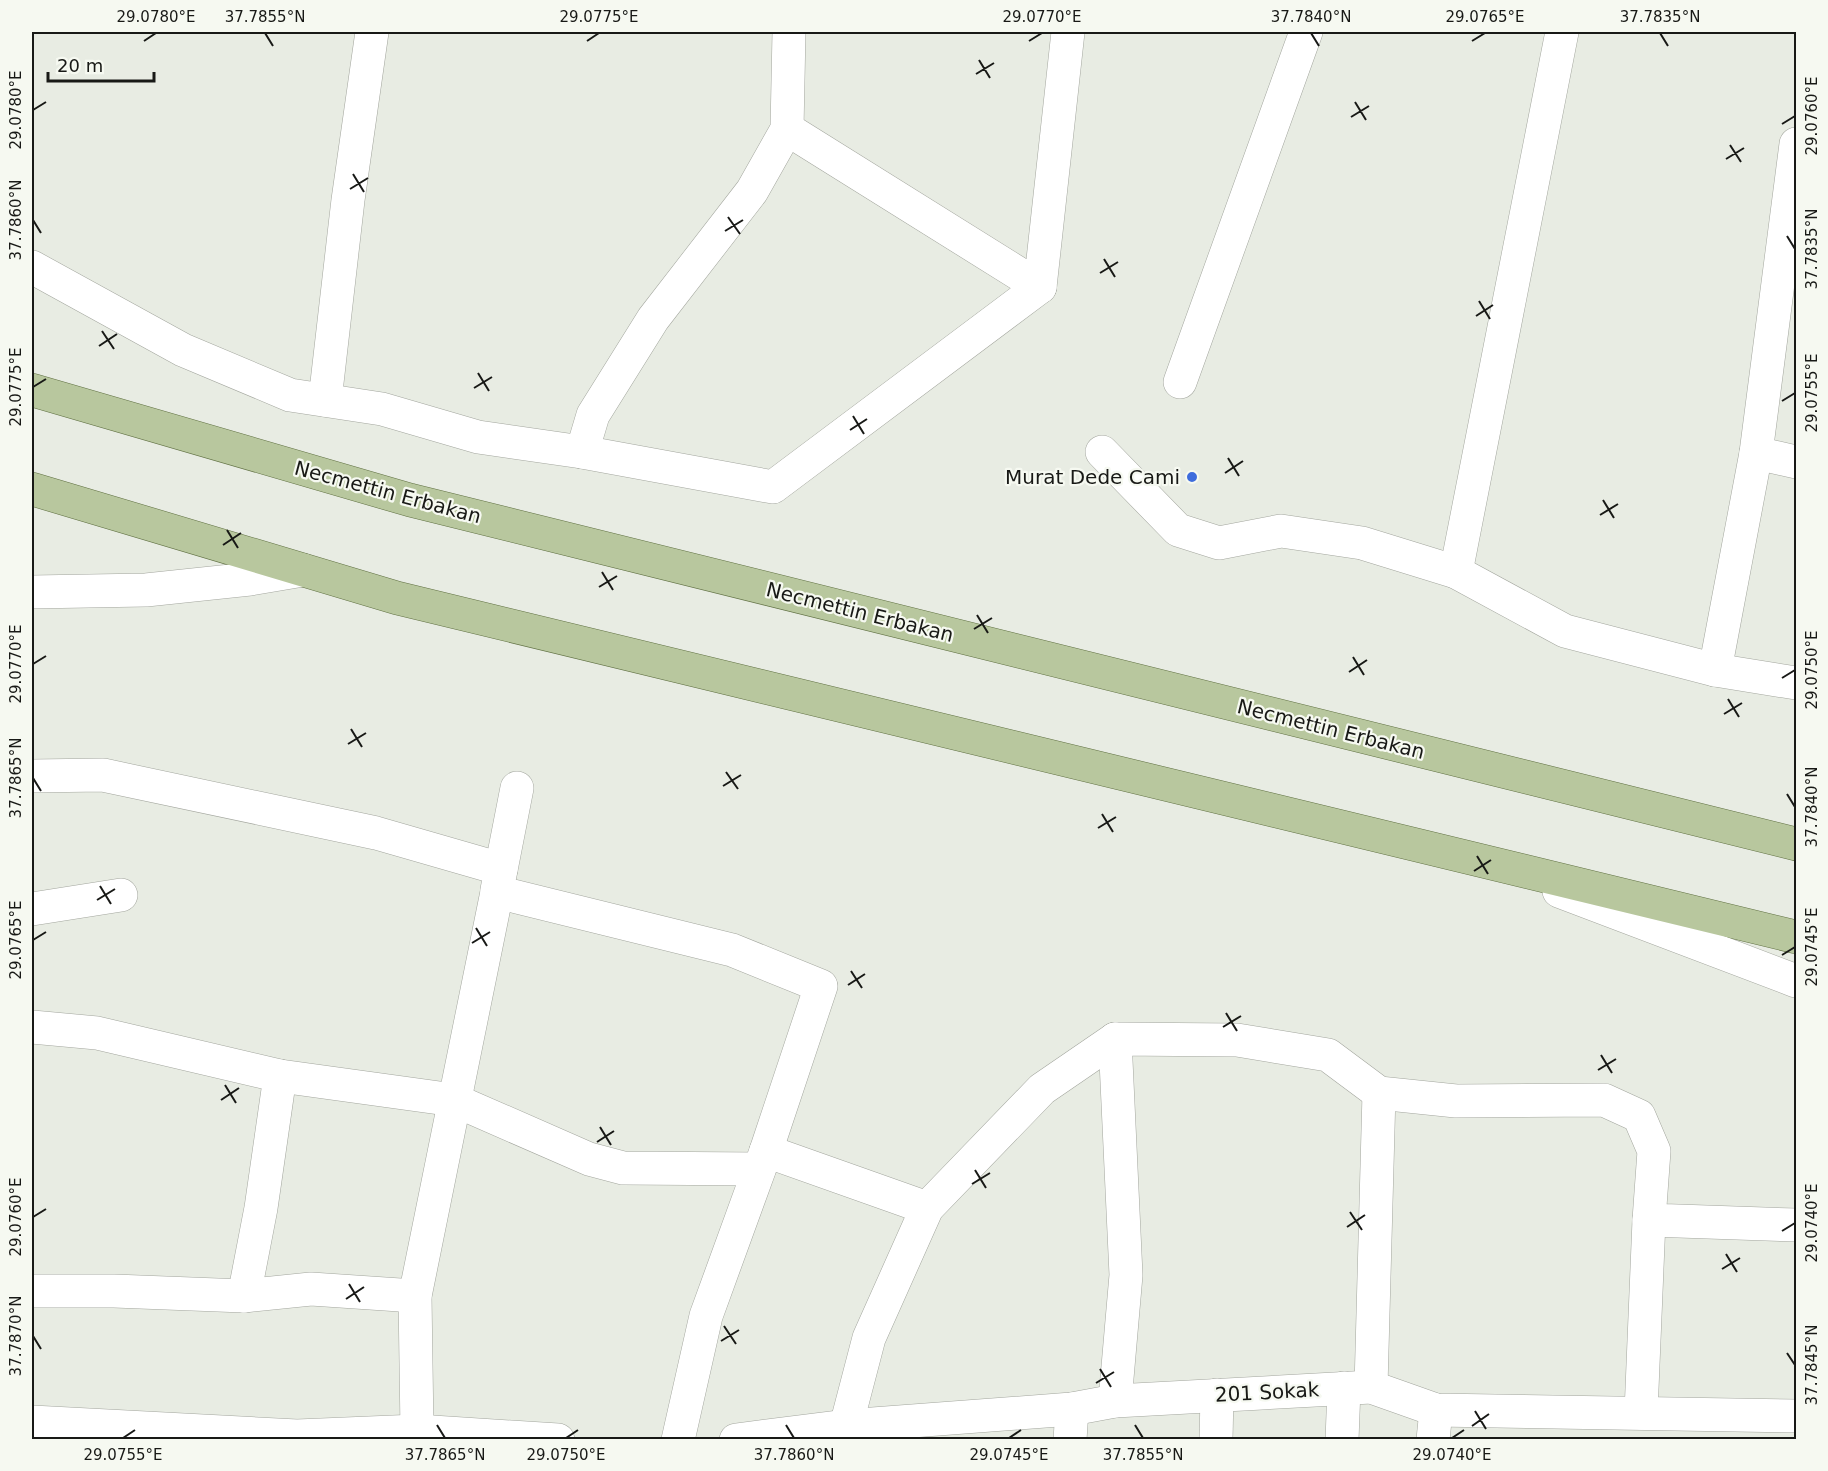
<svg xmlns="http://www.w3.org/2000/svg" width="1828" height="1471" font-family="'DejaVu Sans',sans-serif">
<style>
.lines{fill:none;stroke-linecap:round;stroke-linejoin:round}
.minor-casing{stroke:#a3a69e;stroke-width:34}
.major-casing{stroke:#617144;stroke-width:34}
.minor{stroke:#fff;stroke-width:33}
.major{stroke:#b8c79e;stroke-width:33}
.ticks{fill:none;stroke:#181916;stroke-width:2}
.poi-dot{fill:#3e6cdc;stroke:#f6f9f1;stroke-width:2}
.labels{text-anchor:middle;stroke-width:4.5;stroke-linejoin:round;paint-order:stroke}
.poi-label{font-size:20px;fill:#181916;stroke:#f6f9f1;text-anchor:end}
.street-label{font-size:20px;fill:#181916;stroke:#f6f9f1}
.neatline{fill:none;stroke:#181916;stroke-width:2}
.ticks-label{font-size:15px;text-anchor:middle;fill:#181916}
</style>
<rect width="100%" height="100%" fill="#e8ece3"/>
<g class="lines">
<defs>
<g id="minor">
<path d="M787,129l253,158 28,-255"/>
<path d="M32,267l151,83 107,45 92,14 96,28 104,15 191,35 267,-200"/>
<path d="M1180,382l126,-350"/>
<path d="M325,400l23,-200 24,-168"/>
<path d="M582,452l11,-37 60,-96 99,-128 35,-62 2,-97"/>
<path d="M1102,452l76,78 41,13 62,-12 81,12 94,29 109,59 150,39 81,13"/>
<path d="M1756,453l40,9"/>
<path d="M1456,572l106,-540"/>
<path d="M32,592l114,-2 104,-11 53,-9"/>
<path d="M1715,670l41,-217 40,-309"/>
<path d="M32,776l71,-1 273,58 125,36"/>
<path d="M497,890l20,-102"/>
<path d="M1559,891l237,90"/>
<path d="M32,909l89,-14"/>
<path d="M32,1027l65,6 183,43 -19,132 -17,88 67,-7 104,7"/>
<path d="M280,1076l174,24 135,59 34,9 136,1"/>
<path d="M766,1151l161,57"/>
<path d="M32,1291h82l130,5"/>
<path d="M1371,1387l8,-294"/>
<path d="M1115,1401l11,-126 -11,-236"/>
<path d="M1641,1413l8,-193"/>
<path d="M32,1422l265,14 120,-5 141,9"/>
<path d="M846,1426l23,-88 58,-130 115,-119 73,-50 122,1 91,15 51,38 77,8 148,-1 35,16 15,35 -5,69 147,5"/>
<path d="M417,1431l-2,-135 82,-404 235,58 89,36 -55,165 -60,165 -28,124"/>
<path d="M736,1440l110,-14 226,-17 43,-8 256,-14 65,23 360,6"/>
<path d="M1070,1440l2,-31"/>
<path d="M1216,1440l1,-45"/>
<path d="M1342,1440l2,-52"/>
<path d="M1433,1440l3,-30"/>
</g>
<g id="major">
<path d="M32,390l378,110 1386,344"/>
<path d="M32,489l365,109 1399,339"/>
</g>
</defs>
<use href="#minor" class="minor-casing"/>
<use href="#major" class="major-casing"/>
<use href="#minor" class="minor"/>
<use href="#major" class="major"/>
</g>
<path class="ticks" d="M265,33l8,13M1311,33l8,13M1660,33l8,13M144,41l12,-8M587,41l12,-8M1029,41l13,-8M1472,41l13,-8M979,60l11,18M976,74l18,-11M1355,102l11,18M33,110l13,-8M1351,117l18,-11M1782,124l13,-8M1730,145l11,17M1726,159l18,-11M353,174l11,18M350,189l18,-11M728,217l12,17M33,220l8,13M725,231l18,-11M1787,236l8,13M1104,259l11,18M1100,273l18,-11M1479,301l11,18M1476,316l17,-11M102,331l12,18M99,346l18,-12M478,373l11,18M33,387l13,-8M474,388l18,-11M1782,401l13,-8M853,416l11,18M850,430l17,-11M1228,458l11,18M1225,473l18,-12M1603,500l11,18M1600,515l18,-11M227,530l11,18M223,545l18,-12M602,572l11,18M599,587l18,-11M977,615l11,18M974,629l18,-11M1353,657l11,18M33,664l13,-8M1349,672l18,-12M1782,678l13,-8M1728,699l11,18M1724,714l18,-11M351,729l11,18M348,744l18,-11M726,772l12,17M33,778l8,13M723,786l18,-11M1787,794l8,13M1102,814l11,18M1098,828l18,-11M1477,856l11,18M1474,871l17,-11M100,886l11,18M97,900l18,-11M476,928l11,18M33,940l13,-8M472,943l18,-11M1782,955l13,-8M851,971l11,17M848,985l17,-11M1226,1013l11,18M1223,1027l18,-11M1601,1055l11,18M1598,1070l18,-11M225,1085l11,18M221,1100l18,-12M600,1127l11,18M597,1142l17,-11M975,1170l11,18M972,1184l18,-11M1350,1212l12,18M33,1217l13,-8M1347,1227l18,-12M1782,1231l13,-8M1726,1254l11,18M1722,1269l18,-11M349,1284l11,18M346,1299l18,-12M724,1326l12,18M33,1336l8,13M721,1341l18,-11M1787,1353l8,12M1100,1369l11,18M1096,1383l18,-11M1475,1411l11,18M437,1425l8,13M786,1425l8,13M1135,1425l8,13M1472,1426l17,-12M123,1438l12,-8M566,1438l12,-8M1009,1438l12,-8M1452,1438l12,-8"/>
<circle class="poi-dot" cx="1192" cy="477" r="6"/>
<g class="labels">
<g class="poi-label">
<text x="1180" y="484">Murat Dede Cami</text>
</g>
<g class="street-label">
<text transform="translate(388 492) rotate(15)" y="7">Necmettin Erbakan</text>
<text transform="translate(860 612) rotate(14)" y="7">Necmettin Erbakan</text>
<text transform="translate(1331 729) rotate(14)" y="7">Necmettin Erbakan</text>
<text transform="translate(1267 1392) rotate(-3)" y="7">201 Sokak</text>
</g>
</g>
<rect width="1828" height="1471" fill="none" stroke="#f6f9f1" stroke-width="66"/>
<path d="M48 72v9h106v-9" fill="none" stroke="#181916" stroke-width="3"/>
<text x="57" y="72" font-size="18" fill="#181916" stroke="#f6f9f1" stroke-width="4.5" paint-order="stroke">20 m</text>
<rect x="33" y="33" width="1762" height="1405" class="neatline"/>
<g class="ticks-label">
<text x="156" y="22">29.0780°E</text>
<text x="265" y="22">37.7855°N</text>
<text x="599" y="22">29.0775°E</text>
<text x="1042" y="22">29.0770°E</text>
<text x="1311" y="22">37.7840°N</text>
<text x="1485" y="22">29.0765°E</text>
<text x="1660" y="22">37.7835°N</text>
<text transform="translate(16 110) rotate(-90)" y="5">29.0780°E</text>
<text transform="translate(1812 116) rotate(-90)" y="5">29.0760°E</text>
<text transform="translate(16 220) rotate(-90)" y="5">37.7860°N</text>
<text transform="translate(1812 249) rotate(-90)" y="5">37.7835°N</text>
<text transform="translate(16 387) rotate(-90)" y="5">29.0775°E</text>
<text transform="translate(1812 393) rotate(-90)" y="5">29.0755°E</text>
<text transform="translate(16 664) rotate(-90)" y="5">29.0770°E</text>
<text transform="translate(1812 670) rotate(-90)" y="5">29.0750°E</text>
<text transform="translate(16 778) rotate(-90)" y="5">37.7865°N</text>
<text transform="translate(1812 807) rotate(-90)" y="5">37.7840°N</text>
<text transform="translate(16 940) rotate(-90)" y="5">29.0765°E</text>
<text transform="translate(1812 947) rotate(-90)" y="5">29.0745°E</text>
<text transform="translate(16 1217) rotate(-90)" y="5">29.0760°E</text>
<text transform="translate(1812 1223) rotate(-90)" y="5">29.0740°E</text>
<text transform="translate(16 1336) rotate(-90)" y="5">37.7870°N</text>
<text transform="translate(1812 1365) rotate(-90)" y="5">37.7845°N</text>
<text x="123" y="1460">29.0755°E</text>
<text x="445" y="1460">37.7865°N</text>
<text x="566" y="1460">29.0750°E</text>
<text x="794" y="1460">37.7860°N</text>
<text x="1009" y="1460">29.0745°E</text>
<text x="1143" y="1460">37.7855°N</text>
<text x="1452" y="1460">29.0740°E</text>
</g>
</svg>
